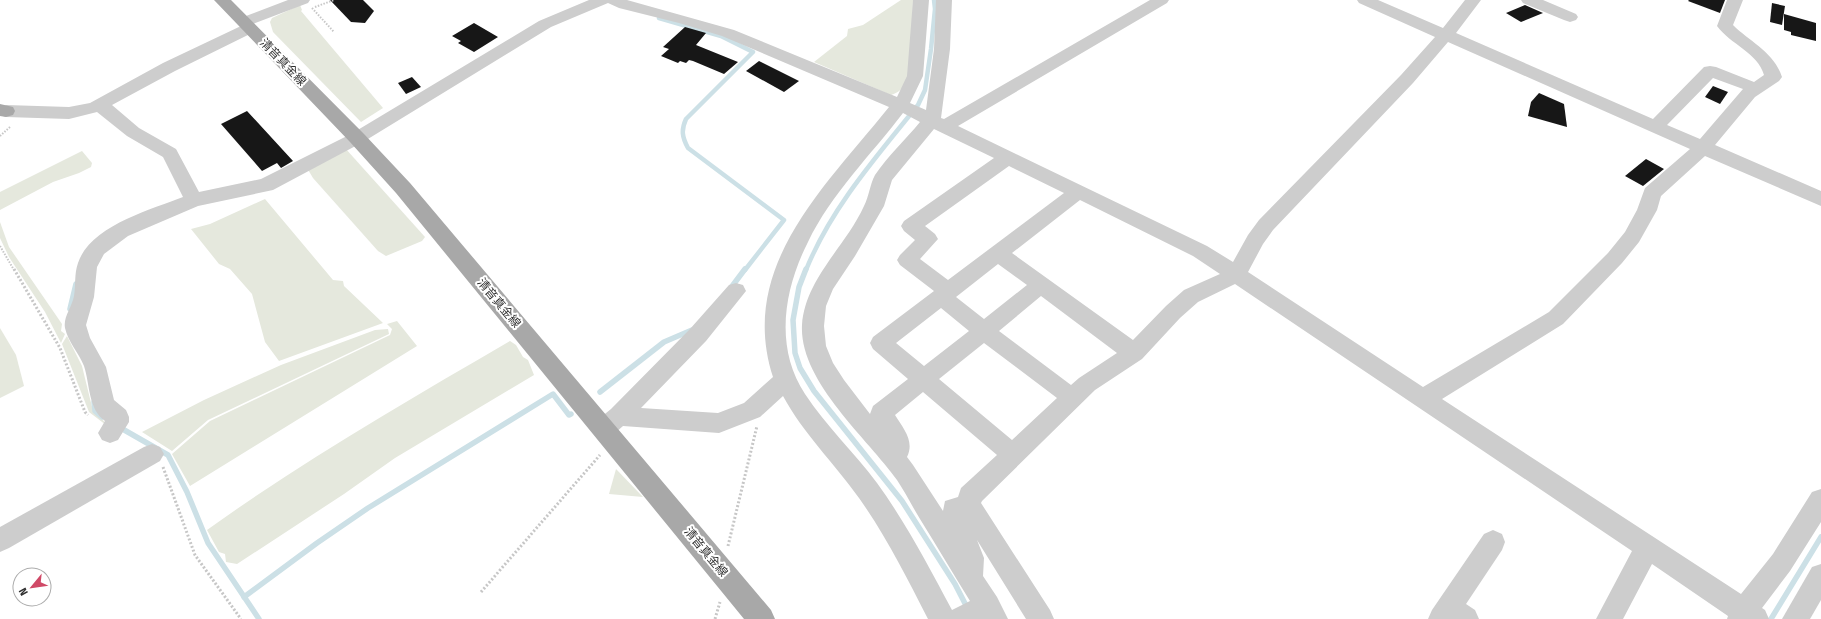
<svg xmlns="http://www.w3.org/2000/svg" width="1821" height="619" font-family="'Fira Sans Condensed','Noto Sans JP',sans-serif">
<style>
.green{fill:#e5e8dd}
.lines{fill:none;stroke-linecap:round;stroke-linejoin:round}
.stream-far1{stroke:#cce0e6;stroke-width:4.5}
.stream{stroke:#cce0e6;stroke-width:5.5}
.building{fill:#171717}
.path-far1{stroke:#c7c7c7;stroke-width:2;stroke-dasharray:1.5 1.5;stroke-linecap:butt}
.path{stroke:#c7c7c7;stroke-width:3;stroke-dasharray:2 2;stroke-linecap:butt}
.minor{fill:#cdcdcd;fill-rule:evenodd}
.major{fill:#a8a8a8;fill-rule:evenodd}
.labels{text-anchor:middle;stroke-width:4;stroke-linejoin:round;paint-order:stroke}
.street-label{font-size:12px;fill:#303030;stroke:#fff}
</style>
<rect width="100%" height="100%" fill="#fff"/>
<g class="green">
<path d="M901,0h12c-1,23 2,64 -8,84 -3,6 -8,9 -14,11l-77,-33 33,-26 1,-7 15,-4z"/>
<path d="M300,5l2,5 -1,1 82,97 -22,14 -88,-90 -3,-10 2,-4z"/>
<path d="M345,148l80,89 -3,4 -36,15 -8,-5 -65,-73 -6,-10z"/>
<path d="M82,151l10,12 -1,4 -12,6 -26,9 -53,28v-18z"/>
<path d="M265,199l68,81 10,1 1,5 39,37 -104,38 -14,-19 -13,-48 -22,-25 -11,-5 -28,-35 19,-5z"/>
<path d="M0,222l9,25 53,77 -1,7 4,3 -4,9 -16,-31 -36,-55 -9,-19z"/>
<path d="M397,321l20,25 -227,140 -18,-32 38,-33 180,-86 2,-6 -5,-5z"/>
<path d="M0,328l16,27 8,31 -24,12z"/>
<path d="M388,329l1,5 -181,86 -36,31 -30,-19 62,-32 77,-35 94,-35z"/>
<path d="M67,336l15,30 11,45 13,12v2l-17,-13 -27,-68z"/>
<path d="M510,341l6,4 7,12 5,3 6,15 -139,83 -51,36 -107,70 -11,-2 -1,-8 -6,-2 -12,-22c96,-69 200,-129 303,-189z"/>
<path d="M616,469l27,28 -34,-3z"/>
</g>
<g class="lines">
<g class="stream-far1">
<path d="M659,18l62,18 32,16 -67,67c-5,11 -4,18 2,29l96,72 -39,50"/>
<path d="M806,270c25,-62 71,-114 112,-165l7,-15 6,-41 4,-40 -1,-9"/>
</g>
<g class="stream">
<path d="M806,269l-7,18 -6,33 2,33 5,15 14,23 88,110 53,83 18,35"/>
<path d="M730,289l15,-20"/>
<path d="M70,309l6,-25"/>
<path d="M600,392l64,-50 28,-12"/>
<path d="M94,402l1,9 7,6"/>
<path d="M119,427l49,28 19,37 21,51 51,76"/>
<path d="M244,597l73,-54 51,-35 185,-114 16,21 2,-1"/>
<path d="M1771,619l50,-82"/>
</g>
</g>
<g class="building">
<path d="M330,0h33l11,11 -9,12 -14,-1z"/>
<path d="M1689,0h36l-5,13 -32,-12z"/>
<path d="M1772,3l13,3 -3,19 -12,-3z"/>
<path d="M1525,5l18,8 -22,9 -15,-9z"/>
<path d="M1784,14l32,9v18l-25,-6v-3l-7,-2z"/>
<path d="M474,23l24,14 -24,15 -16,-9 3,-2 -9,-5z"/>
<path d="M685,27l21,6 -10,12 42,17 -14,12 -31,-13 -4,-1 -3,3 -6,-2 -2,2 -17,-7 8,-7 -6,-2z"/>
<path d="M759,61l40,20 -15,11 -38,-21z"/>
<path d="M412,77l9,10 -15,7 -8,-11z"/>
<path d="M1713,86l15,6 -8,12 -15,-7z"/>
<path d="M1539,93l25,11 3,23 -39,-11 3,-14z"/>
<path d="M247,111l46,50 -12,7 -4,-5 -15,8 -41,-47z"/>
<path d="M1646,159l18,10 -21,17 -18,-10z"/>
</g>
<g class="lines">
<g class="path-far1">
<path d="M315,7l19,-7"/>
<path d="M312,8l22,24"/>
<path d="M0,136l11,-10"/>
<path d="M0,246l14,24"/>
</g>
<g class="path">
<path d="M14,269l46,79 25,64 3,3"/>
<path d="M163,467l32,88 46,64"/>
<path d="M728,546l29,-120"/>
<path d="M481,592l119,-137"/>
<path d="M715,619l5,-17"/>
</g>
<g class="minor">
<path d="M288,0h22l-2,3 -55,21 5,4 -2,3 -81,40 -63,34 27,23 37,21 23,43 62,-13 90,-45 188,-113 50,-21h38l107,30 163,67 10,-21 6,-76h16l-6,76 -13,27 16,7 8,-61 2,-49h16l-2,49 -9,69 3,1 206,-119h19l-2,3 -209,123 249,120 26,16 15,-27 11,-15 142,-145 34,-38 -76,-34 -2,-3h21l65,28 22,-28h16l-25,33 197,86 51,-52 6,-1 6,1 38,15 10,-7c-6,-22 -34,-31 -47,-49l10,-26h16l-10,25c17,17 41,27 49,52l-3,4 -24,16 -40,48 106,46v15l-116,-50 -44,40 -4,14 -18,32 -17,21 -59,61 -121,75 299,195 32,-40 39,-62 9,-3v33l-31,49 -28,37 3,2 4,9h-42l1,-3 -76,-52 -29,55h-27l36,-68 -397,-267 -37,18 -18,16 -38,41 -47,31 -113,111 -1,2 69,107 4,9h-28l-49,-79 7,18 -1,18 14,21 11,22h-80c-21,-41 -42,-83 -69,-121 -25,-35 -56,-65 -76,-102l-23,21 -41,16 -96,-7c-9,8 -15,14 -28,10l-4,-7 4,-7 16,-13 79,-80 39,-44 7,-2 7,2 3,6 -40,50 -65,67 77,5 26,-10 29,-26c-36,-111 53,-191 116,-270l-167,-71 -43,-13 -60,-15 -11,-5 -57,24 -188,115 -90,48 -75,16 -70,30 -24,18 -7,13 -3,30 -8,28 4,13 16,29 8,33 12,10 3,7v5l-11,18 -8,3 -8,-3 -4,-7 7,-12c-17,-12 -15,-37 -21,-55 -5,-13 -16,-24 -19,-38 -2,-11 7,-21 9,-32 2,-11 0,-22 4,-33 12,-37 72,-53 105,-66l-20,-40 -36,-21 -30,-24 -28,7 -63,-2 -6,-2v-8l6,-2 63,2 21,-4 73,-40 78,-37 -5,-4 2,-3zM1448,42l242,107 -45,39 -8,22 -12,22 -17,21 -59,59 -126,75 -175,-115 15,-28 10,-14 140,-147zM1713,78l30,11 -43,50 -33,-14zM903,113l17,9c-14,17 -32,34 -45,53 -5,9 -6,21 -11,31 -18,40 -59,73 -62,119 -3,56 65,113 95,155 8,12 15,26 23,39 17,27 33,55 50,82l-18,9c-23,-43 -46,-87 -75,-127 -23,-31 -51,-57 -72,-89 -31,-47 -21,-105 3,-152 23,-48 63,-87 95,-129zM934,129l60,29 -90,63 -3,5 3,5 11,9 -15,15 -3,5 3,5 34,26 -61,46 -3,6 3,6 35,30 -35,27 -3,8 -26,-34 -11,-17 -7,-17 -2,-20 2,-20 7,-17 22,-33 29,-50 8,-26zM1009,166l55,27 -116,87 -28,-21 18,-20 -3,-5 -10,-8zM1080,200l113,56 27,18 -36,16 -18,16 -33,34 -121,-87zM998,264l29,21 -43,34 -28,-22zM1041,296l76,57 -38,25 -8,7 -72,-54zM941,308l28,23 -45,35 -28,-23zM984,343l73,55 -45,42 -73,-61zM923,392l74,63 -36,33 -3,9 -13,4 -2,10 -30,-46 -6,-8c8,-16 -4,-29 -12,-42z"/>
<path d="M1521,0h22l33,14 2,3 -2,3 -6,2 -6,-2 -41,-17z"/>
<path d="M152,444l8,3 4,7 -4,7 -151,87 -9,4v-25l144,-80z"/>
<path d="M1493,530l9,4 3,8 -3,8 -36,54 9,6 4,9h-51l4,-9 52,-76z"/>
<path d="M1821,564v36l-11,19h-28l30,-52z"/>
</g>
<g class="major">
<path d="M214,0h17l133,134 46,49 361,427 4,9h-31l-348,-426 -46,-51z"/>
<path d="M0,104l13,3 2,4 -2,4 -7,2 -6,-1z"/>
</g>
</g>
<g class="labels">
<g class="street-label">
<text transform="translate(283 62) rotate(46)" y="4">清音真金線</text>
<text transform="translate(499 303) rotate(50)" y="4">清音真金線</text>
<text transform="translate(706 552) rotate(50)" y="4">清音真金線</text>
</g>
</g>
<g transform="translate(32 587) rotate(241)"><circle r="19" fill="#ffffff" stroke="#acacac"/>
<path d="M0-3L7 15L0 10L-7 15Z" fill="#d04967"/>
<text y="-6" font-size="11" font-weight="bold" text-anchor="middle" fill="#303030">N</text>
</g>
</svg>
